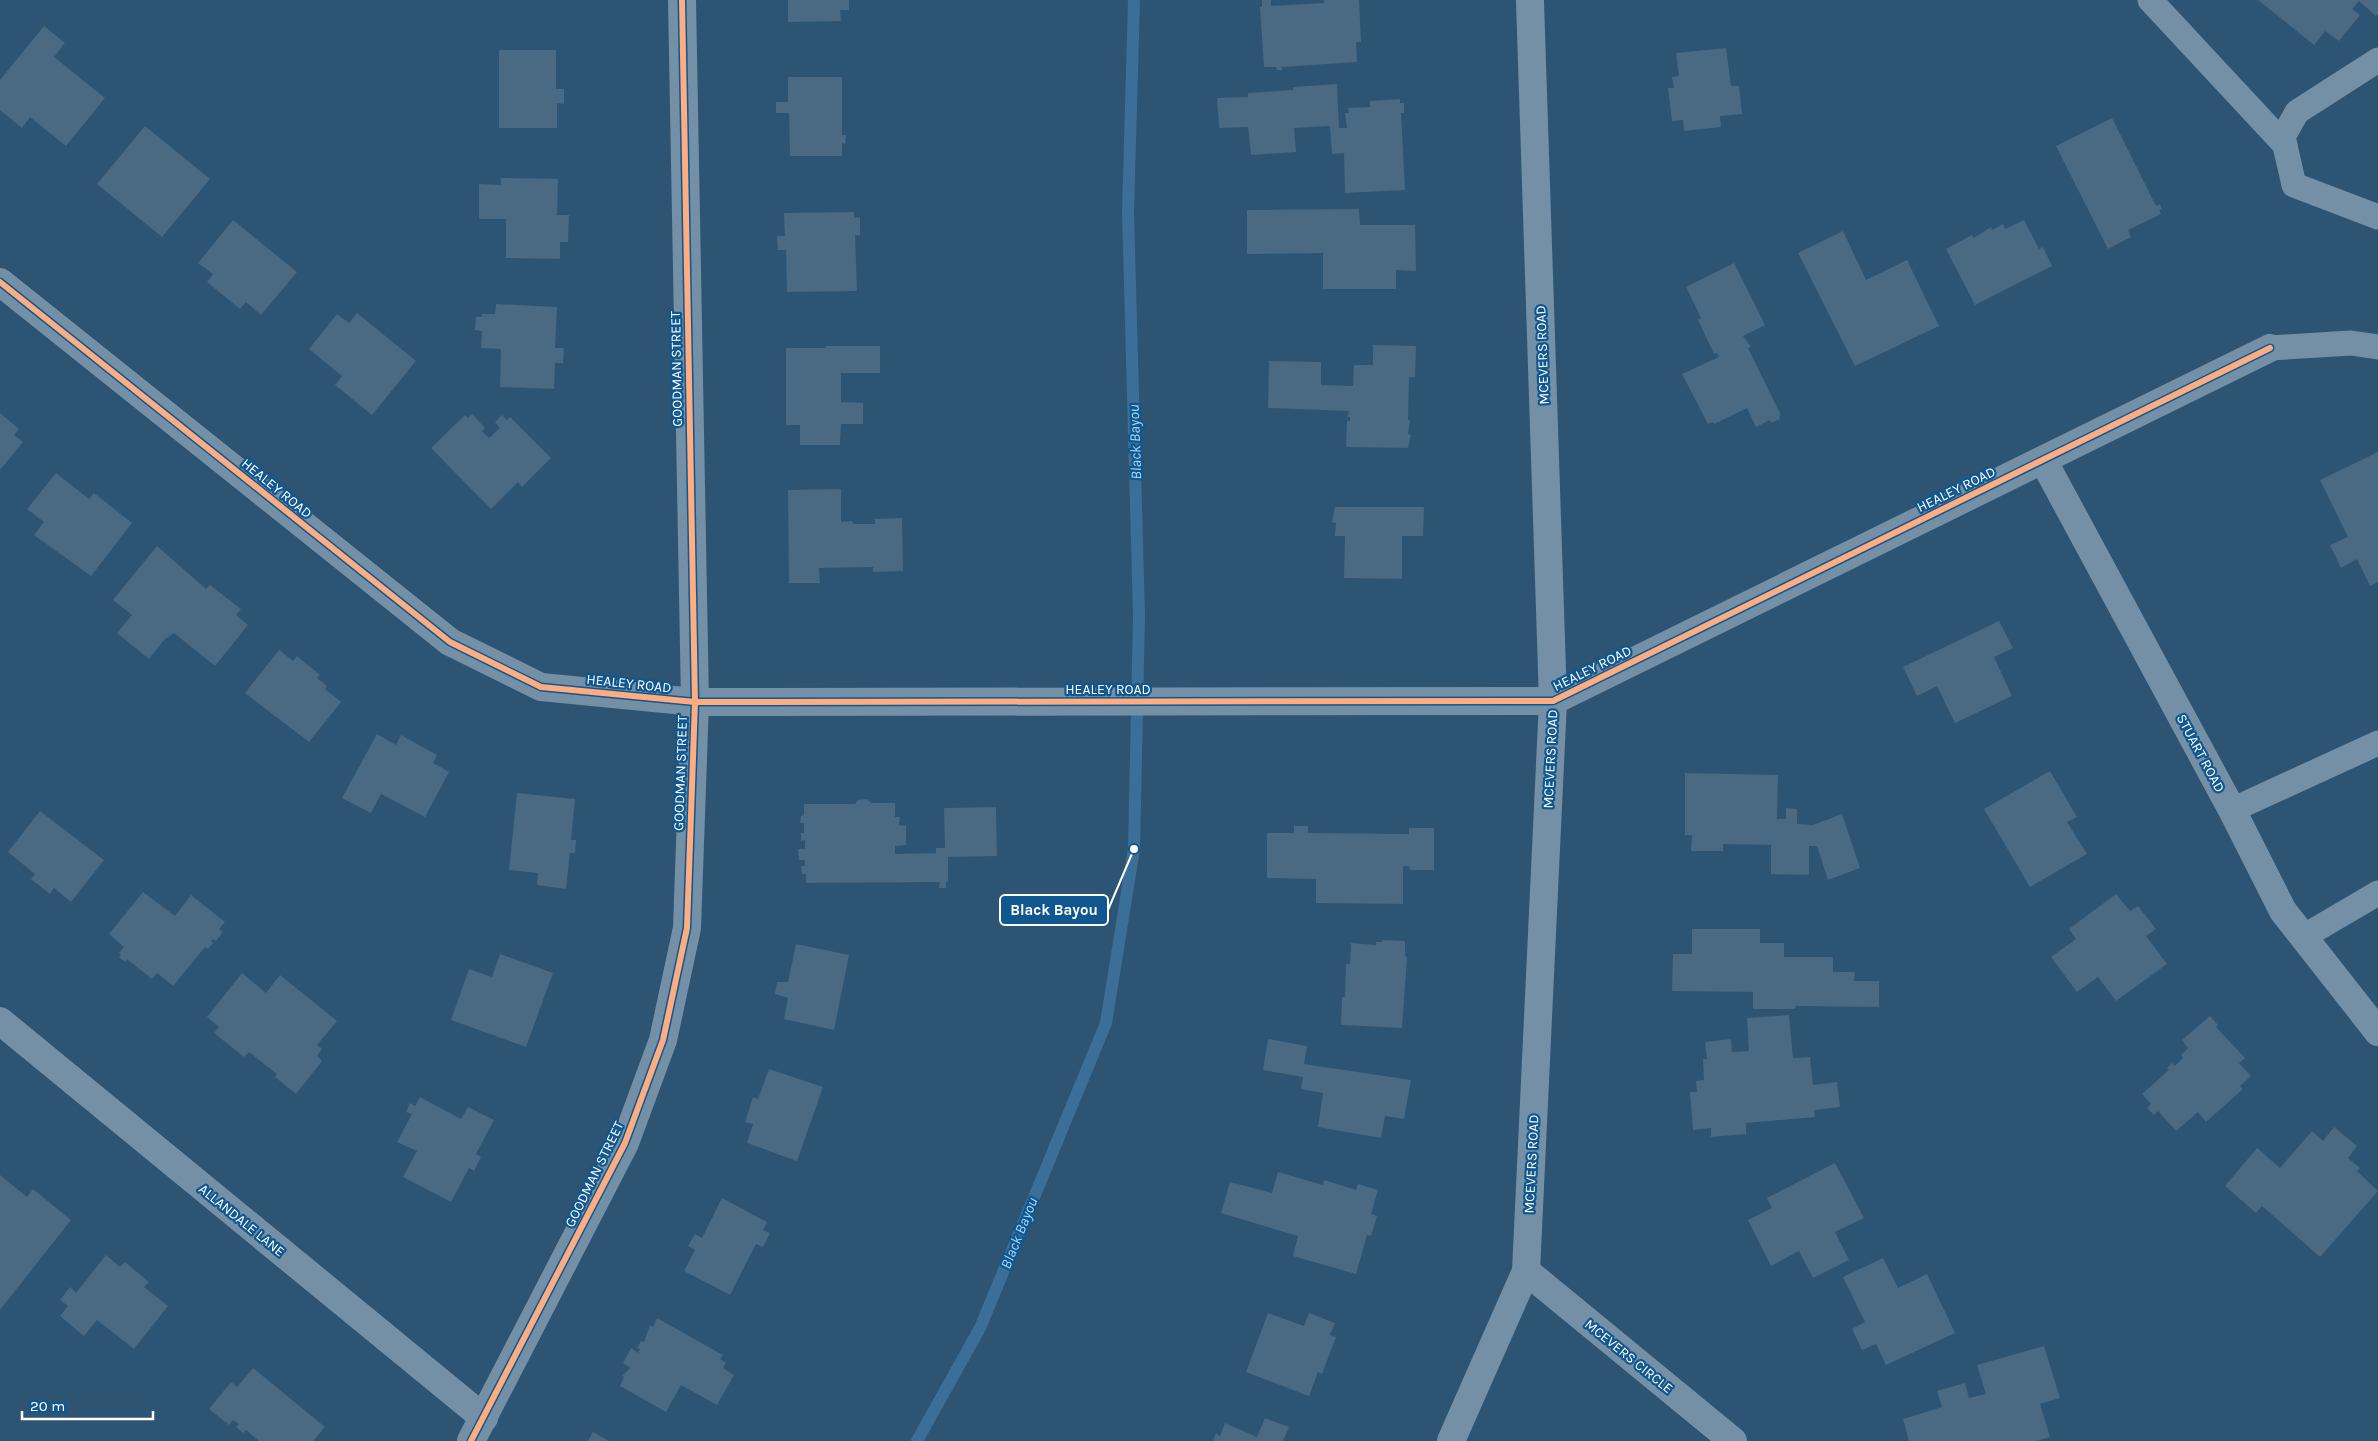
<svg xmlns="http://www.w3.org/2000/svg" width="2378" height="1441" font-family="Karla,sans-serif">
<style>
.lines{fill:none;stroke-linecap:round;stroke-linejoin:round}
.stream{stroke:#3c6f98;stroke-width:12}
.building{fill:#4a6982}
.service{stroke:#7490a6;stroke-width:25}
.minor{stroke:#7490a6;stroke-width:28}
.cycleway-casing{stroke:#10578f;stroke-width:9}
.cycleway{stroke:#ffac80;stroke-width:6}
.labels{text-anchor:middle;stroke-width:4.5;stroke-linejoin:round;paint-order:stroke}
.street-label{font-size:14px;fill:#fff;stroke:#10578f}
.water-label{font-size:15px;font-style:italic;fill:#a5d6fa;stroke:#10578f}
.leader{fill:none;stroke:#fff;stroke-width:2}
.callout-dot{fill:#fff;stroke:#10578f;stroke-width:2}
.callout{fill:#10578f;stroke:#fff;stroke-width:2}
.callout-label{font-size:15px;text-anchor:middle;font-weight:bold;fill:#fff}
</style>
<rect width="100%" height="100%" fill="#2d5472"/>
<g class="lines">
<path class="stream" d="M917,1441l63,-113 126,-305 28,-174 5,-233 -11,-404 6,-212"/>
</g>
<g class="building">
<path d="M788,0h61v10h-9l1,11 -53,1z"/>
<path d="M1262,0h9v6l53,-3v-3h35l2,42h-5l1,20 -75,5v3h-5l-1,-3h-12l-4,-60h2z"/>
<path d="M2258,0h120v14l-2,2 -17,-15 -7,8 8,6 -21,26 -14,-10 -11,14z"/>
<path d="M44,26l21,17 -11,14 51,41 -39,48 -36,-29 -8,11 -22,-18v-30z"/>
<path d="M1726,48l5,38h8l3,28 -22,2 1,11 -37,4 -1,-11 -11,1 -4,-33h6l-2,-11 7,-1 -3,-23z"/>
<path d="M499,50h57v39h8v15l-7,-1v25h-58z"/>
<path d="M788,77h54v58h4l-1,9 -3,-1v13h-52l-1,-43h-13v-11h12z"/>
<path d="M1337,84l2,44h8l-2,-15h4l-1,-5 22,-1v-6l30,-2v4h4v10h-3l4,77 -60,3 -1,-40 -12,1 -2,-28 -36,2 2,24 -45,3 -3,-28 -29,1 -2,-30 31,-1v-4l45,-3v-3z"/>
<path d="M2112,118l42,84 3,4 3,-2 2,5 -3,1 2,4 -33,16 3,7 -23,12 -52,-103z"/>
<path d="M145,126l65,53 -48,58 -65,-53z"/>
<path d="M501,178l57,1 -1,36h12l-1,27h-8v17l-54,-1v-39h-27v-35l22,1z"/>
<path d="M1359,209l1,16h55l1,46 -20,-1v19h-73v-36l-76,1v-44z"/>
<path d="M854,212v6l6,-1v19l-5,-1 2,56 -70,1 -1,-42h-8l-1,-14h8l-1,-23z"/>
<path d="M233,220l64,52 -36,43 -15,-13 -6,7 -33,-27 6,-8 -15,-11z"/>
<path d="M2024,220l15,29 4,-2 9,19 -77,39 -29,-56 26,-14 2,3 17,-11 1,3 11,-6 2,5z"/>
<path d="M1843,231l23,49 41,-20 32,66 -84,40 -57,-113z"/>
<path d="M1734,263l31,62 -22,11 8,11 -3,1 33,67 -2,1 1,3 -9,4 -1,-3 -14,7 -9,-19 -33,16 -1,-2 -5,2 -26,-50 37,-17 -2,-4 -3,1 -16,-34 3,-2 -15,-31z"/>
<path d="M496,304l61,3 -2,41h9l-1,15h-8l-1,26 -54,-2 1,-38 -20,-1 1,-17 -7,-1 1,-13h6v-3h13z"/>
<path d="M357,313l59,48 -44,54 -37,-30 7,-9 -33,-27 28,-35 12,9z"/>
<path d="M1373,345l43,1 -1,31h-6l-1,43h2l-2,14 3,1 -3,13 -62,-1 1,-26h3v-4h-3l2,-6 -81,-3 1,-47 52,1v23l32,1 1,-21h19z"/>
<path d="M826,346h54v27h-39v29l22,1v21h-22l-1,21h-40v-20h-14v-77h40z"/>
<path d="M0,413l19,16 -5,6 9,7 -23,28z"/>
<path d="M472,414l13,14 -3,3 7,7 11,-10 -5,-6 7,-7 5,5 3,-3 41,41 -29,29 -4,-5 -27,27 -60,-61 34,-33 3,3z"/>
<path d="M2378,452v130l-8,4 -13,-27 -16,9 -11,-23 18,-8 -28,-57z"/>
<path d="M56,473l33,26 5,-6 38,30 -41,53 -57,-41 10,-13 -17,-13z"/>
<path d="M841,489v33l11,-1 1,3h22v-5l27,-1 1,53 -30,1v-5l-54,1 1,15h-31l-1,-93z"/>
<path d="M1335,507h89l-1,29h-21v43l-58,-1 1,-42h-10l1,-13 -4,-1z"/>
<path d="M157,546l49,43 4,-4 31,24 -5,6 12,10 -33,41 -41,-33 -10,7 -15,19 -32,-26 15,-18 -19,-15z"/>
<path d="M1999,621l14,27 -19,9 18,39 -57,27 -18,-37 -20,10 -14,-29z"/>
<path d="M279,650l14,11 4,-5 23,19 -3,3 10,8 -2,3 16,13 -32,40 -64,-49z"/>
<path d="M377,734l19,11 5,-10 36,20 -4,8 16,9 -24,45 -44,-23 -10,19 -29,-15z"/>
<path d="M2050,771l27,46 -10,5 20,32 -57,33 -46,-78z"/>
<path d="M1685,773l93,2 -1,44h9v-11l11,1v15l16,1 29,-11 18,54 -32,12 -11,-34h-8v29l-38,-1v-29l-48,-1v7h-32l1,-16h-7z"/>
<path d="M517,793l58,6 -4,41h5l-1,13h-5l-4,36 -29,-4 1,-12 -29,-3z"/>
<path d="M867,799l4,4h24v14h5l-1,8 7,1v19l-11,1v8l41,-1v-5h9l-1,-40 52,-1 1,49 -49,1v25h-2v6h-7l1,-6 -134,1v-9h-4l-1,-8h4v-6h-6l-1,-11h7v-9l-4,1v-8h3v-10h-4l1,-7 3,-1v-11h51l3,-4z"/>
<path d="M40,811l64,49 -33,42 -17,-14 -4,6 -19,-15 4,-5 -27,-22z"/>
<path d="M1294,826h14v7l101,1v-6h25v42h-24l-1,-4h-6v38l-87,-1v-24l-49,-1v-45h27z"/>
<path d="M143,892l32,24 16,-21 34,27 -6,7 4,3 -7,9 -3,-2 -2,2 2,2 -5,6 -3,-2 -32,39 -16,-13 -5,6 -25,-20 -2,3 -6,-5 2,-2 -2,-2 5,-6 -15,-13z"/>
<path d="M2116,894l14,17 8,-5 18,23 -10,7 21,28 -51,37 -18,-24 -21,15 -26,-35 25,-18 -7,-10z"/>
<path d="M1692,929h68v14h24v14h49v15h22l-1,9h25v26l-83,-1 -1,3h-42v-17l-81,-1 1,-37h19z"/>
<path d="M1382,940l23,1v15l2,1 -5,71 -61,-3 1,-28h3l1,-33h4l1,-21 25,2v-3h6z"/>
<path d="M796,944l53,11 -15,75 -50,-11 4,-21 -13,-4 2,-12h11z"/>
<path d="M500,954l53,19 -27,74 -75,-27 18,-51 23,8z"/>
<path d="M242,973l24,20 14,-18 57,46 -20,24 5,4 -5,7 5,5 -26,33 -21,-17 2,-3 -28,-22 -5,5 -30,-24 5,-6 -12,-10z"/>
<path d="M1789,1015l4,43 17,-1 3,28 24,-3 3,25 -26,3 1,7 -69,6v11l-35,3v-9l-18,2 -3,-38h7l-1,-11 8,-1 -1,-21h4l-2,-17 26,-3 1,13 17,-1 -2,-33z"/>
<path d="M2210,1016l8,9 -2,2 29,31 -6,5 12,13 -11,10 3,3 -37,33 -8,-10 -22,19 -18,-20 -4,4 -7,-7 4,-4 -9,-10 27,-24 -2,-2 5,-5 3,3 8,-8 -2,-3 7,-7 -6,-8z"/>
<path d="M1268,1039l39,7 -3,18 107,16 -7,39 -19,-3 -4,22 -63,-11 5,-34 -22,-4 2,-12 -40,-7z"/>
<path d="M769,1069l54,18 -26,74 -50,-18 6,-19 -8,-2 8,-25 5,2z"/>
<path d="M420,1097l41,22 7,-12 26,13 -18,34 5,3 -7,14 -5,-3 -18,34 -48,-25 14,-26 -20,-9 15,-28 -6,-2 4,-9 5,3z"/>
<path d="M2334,1127l23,19 -9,12 12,10 -3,3 21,20 -58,66 -58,-51 -6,7 -31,-27 32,-38 23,20 32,-37 11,10z"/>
<path d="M1835,1163l29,55 -29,14 14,28 -36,18 -14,-27 -28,15 -23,-46 24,-12 -5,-10z"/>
<path d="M1278,1172l45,13 1,-5 32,10 2,-6 20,6 -7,24 6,2 -6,20 -4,-1 -11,39 -63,-18 5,-20 -77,-23 9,-31 42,11z"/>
<path d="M0,1175l27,22 6,-8 38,31 -71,90z"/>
<path d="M722,1198l45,24 -4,8 7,3 -7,14 -7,-3 -26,51 -46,-24 11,-21 -7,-4 7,-12 7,4z"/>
<path d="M106,1255l14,12 5,-5 24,20 -5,5 24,19 -34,43 -37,-29 -13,16 -24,-20 8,-10 -8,-6 10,-13 6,6z"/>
<path d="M1883,1258l15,30 29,-14 28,59 -69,32 -10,-21 -14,6 -10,-21 13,-7 -22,-45z"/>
<path d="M1268,1313l36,13 5,-13 26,10 -5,12 6,2 -14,37 -4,-2 -9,24 -63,-24z"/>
<path d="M657,1318l66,37 -3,4 6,4 -3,5 11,7 -17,30 -36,-20 -15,27 -46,-26 4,-9 -2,-1 8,-8 -7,-5 8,-15 7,5 2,-4 -3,-1 4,-7 3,1 6,-17 3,2z"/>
<path d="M2044,1346l16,52 -20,6 10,33 -13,4h-128l-6,-22 39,-12 -5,-16 28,-8 4,15 17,-4 -9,-29z"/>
<path d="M253,1368l72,59 -12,14h-54l-13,-11 -3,3 -7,-6 3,-3 -6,-4 -4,5 -20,-16 22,-27 6,5z"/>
<path d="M1265,1418l24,9 -6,14h-70l3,-8 4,3 5,-13 32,14z"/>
<path d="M593,1432l16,9h-21z"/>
</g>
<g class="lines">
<g class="service">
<path d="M2150,0l135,145"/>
<path d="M2378,60l-81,52 -14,25 11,48 84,32"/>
<path d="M2270,348l81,-5 27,4"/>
<path d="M2232,810l146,-67"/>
<path d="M2303,937l75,-44"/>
</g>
<g class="minor">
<path d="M0,282l450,360 91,45 154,15 858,-1 717,-353"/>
<path d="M2043,460l189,350 51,101 95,121"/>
<path d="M0,1021l484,397"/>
<path d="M1526,1271l207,170"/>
<path d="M471,1441l154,-298 38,-103 24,-112 8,-226 -13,-702"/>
<path d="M1451,1441l75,-170 27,-570 -23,-699"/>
</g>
<defs>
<g id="cycleway">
<path d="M0,282l450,360 91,45 154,15 858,-1 717,-353"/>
<path d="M471,1441l154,-298 38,-103 24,-112 8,-226 -13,-702"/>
</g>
</defs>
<use href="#cycleway" class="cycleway-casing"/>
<use href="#cycleway" class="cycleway"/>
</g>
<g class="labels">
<g class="street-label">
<text transform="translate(1542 355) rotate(-92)" y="5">MCEVERS ROAD</text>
<text transform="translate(676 369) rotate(-91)" y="5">GOODMAN STREET</text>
<text transform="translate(277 488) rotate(39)" y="5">HEALEY ROAD</text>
<text transform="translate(1956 489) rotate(-26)" y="5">HEALEY ROAD</text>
<text transform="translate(1592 668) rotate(-26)" y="5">HEALEY ROAD</text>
<text transform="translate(629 683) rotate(6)" y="5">HEALEY ROAD</text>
<text x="1108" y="694">HEALEY ROAD</text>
<text transform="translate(2201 753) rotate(62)" y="5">STUART ROAD</text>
<text transform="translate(1550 759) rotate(-87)" y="5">MCEVERS ROAD</text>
<text transform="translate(680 773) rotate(-88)" y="5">GOODMAN STREET</text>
<text transform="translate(1531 1164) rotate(-87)" y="5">MCEVERS ROAD</text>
<text transform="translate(594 1174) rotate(-64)" y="5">GOODMAN STREET</text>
<text transform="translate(242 1220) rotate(39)" y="5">ALLANDALE LANE</text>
<text transform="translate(1629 1356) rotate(39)" y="5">MCEVERS CIRCLE</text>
</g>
<g class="water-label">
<text transform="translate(1135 442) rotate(-92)" y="5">Black Bayou</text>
<text transform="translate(1019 1233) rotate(-68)" y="5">Black Bayou</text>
</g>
</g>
<path class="leader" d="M1134 849L1108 910"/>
<circle class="callout-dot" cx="1134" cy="849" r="5"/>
<rect class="callout" x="1000" y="895" width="108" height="30" rx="5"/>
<g class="callout-label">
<text x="1054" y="915">Black Bayou</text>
</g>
<path d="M22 1411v8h131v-8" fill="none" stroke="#ffffff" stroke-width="2.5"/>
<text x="30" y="1411" font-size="15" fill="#ffffff" stroke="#10578f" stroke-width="4" paint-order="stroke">20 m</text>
</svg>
